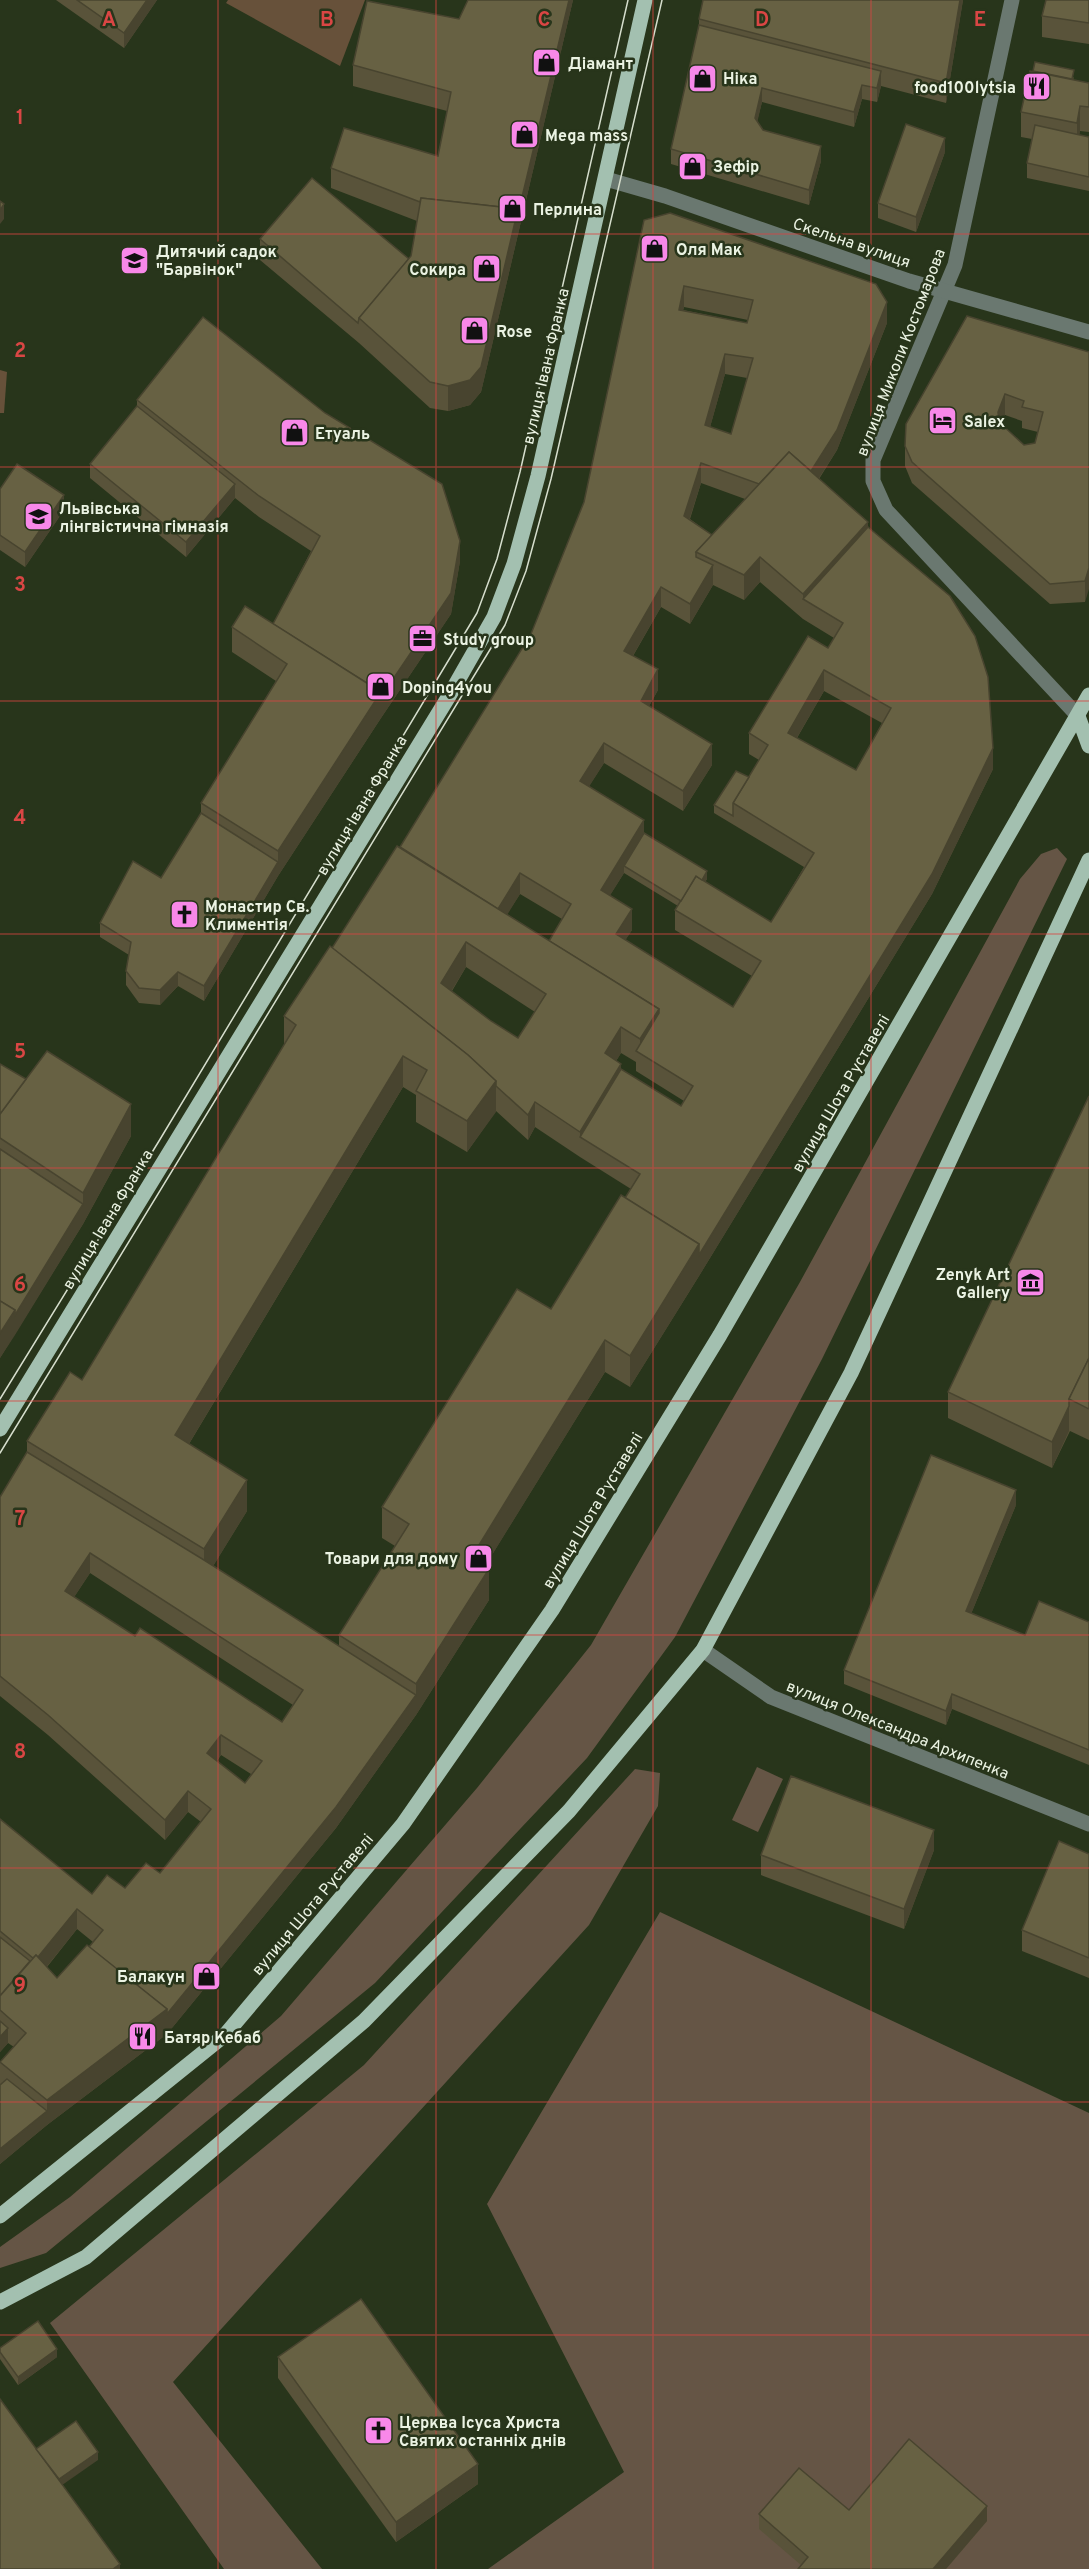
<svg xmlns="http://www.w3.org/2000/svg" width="1089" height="2569" font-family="Overpass,sans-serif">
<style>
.green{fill:#655545}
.forest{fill:#67513a}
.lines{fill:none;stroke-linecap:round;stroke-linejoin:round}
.minor{stroke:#6a7870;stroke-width:15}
.major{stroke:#a3c0b0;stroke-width:15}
.tram{stroke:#d6decd;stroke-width:1.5}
.wall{fill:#59533a;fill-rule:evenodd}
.shaded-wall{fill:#48442f}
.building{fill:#676143;stroke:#48442f;stroke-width:1.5;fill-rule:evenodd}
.grid{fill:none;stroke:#d94644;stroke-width:1.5;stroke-opacity:0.55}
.labels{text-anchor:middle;stroke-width:5;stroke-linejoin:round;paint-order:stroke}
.poi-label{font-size:16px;font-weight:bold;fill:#ebf3e3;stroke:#28351b;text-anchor:start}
.street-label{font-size:16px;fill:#ebf3e3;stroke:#28351b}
.grid-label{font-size:20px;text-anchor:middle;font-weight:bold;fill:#d94644;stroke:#28351b;stroke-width:5;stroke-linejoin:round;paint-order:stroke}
</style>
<rect width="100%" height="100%" fill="#28351b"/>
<g class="green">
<path d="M1057,848l10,11 -245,500 -147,278 -88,121 -212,225 -329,270 -46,15v-21l70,-50 211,-181 196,-228 114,-143 209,-363 220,-403 21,-25z"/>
<path d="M757,1767l26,12 -25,53 -26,-12z"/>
<path d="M635,1769l25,4 -2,33 -69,119 -416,457 149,187h-98l-174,-246 314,-258z"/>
<path d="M660,1912l429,201v456h-601l136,-97 -137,-268z"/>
</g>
<g class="forest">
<path d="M228,0h137l-25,66 -114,-63z"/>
<path d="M0,370l7,2 -3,41h-4z"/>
</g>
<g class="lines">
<g class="minor">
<path d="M1012,0l-57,265 -82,195v21l13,29 192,206"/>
<path d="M606,179l59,17 244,85 180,51"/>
<path d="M703,1650l68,47 318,127"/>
</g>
<g class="major">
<path d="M1078,716l11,30"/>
<path d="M0,1429l449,-733 45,-79 20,-53 24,-88 107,-476"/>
<path d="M0,2216l225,-181 178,-211 149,-214 168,-275 369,-640"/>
<path d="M0,2302l86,-45 278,-236 205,-210 134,-161 148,-277 238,-513"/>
</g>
<g class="tram">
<path d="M0,1399l159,-258 318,-528 20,-54 23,-87 108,-472"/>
<path d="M0,1453l505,-828 21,-54 25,-92 111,-479"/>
</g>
</g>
<g class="wall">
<path d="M56,0h101l-33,48z"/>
<path d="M468,0h105l-92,392 -11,13 -22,6 -18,-3 -71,-65 -99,-83v-21l149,20 2,-3 6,-35 -86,-33v-20l107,-12 9,-45 -94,-25v-21l106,-46z"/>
<path d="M963,0l-17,103 -65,-17 -4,16 -15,-3 -8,28 -92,-25 -5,19 6,9 58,31 -12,44 -138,-41v-15l28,-124v-6z"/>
<path d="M1089,0v44l-47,-7v-21z"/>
<path d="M1074,77l-1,3 16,3v49l-9,-1 -1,4 10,2v54l-62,-13v-15l5,-24 -11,-2v-25z"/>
<path d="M945,152l-29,80 -38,-14v-15z"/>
<path d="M644,220l243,103 -50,127 -18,29 49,48 125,242 -61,125 -233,382 -69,111 -25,-15 -120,194 4,34 -73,115 -80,113 -169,206 -120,91 -47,39v-102l14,-15 -6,-4 -8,9v-233l92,75 33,-6 35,-15 41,-51 -13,-10 -23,28 -117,-105 -48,-39v-199l27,-45v-11l55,-61 202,-335v-29l48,-68 68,-101 131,-213 53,-132zM684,307l64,13 -1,3 -64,-13zM725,374l22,4 -16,56 -21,-7zM701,483l44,16 -33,36 -22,-16zM760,582l43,37 31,19 -6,10 -79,85v21l10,6 -10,17 -35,28v8l90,54 -33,55 -66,-40 2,-3 -63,-46 -55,-47 15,-23 79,48 29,-46 -63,-59 9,-16 -25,-34 28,-49 29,17 23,-39 31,15zM824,691l58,32 -26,47 -59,-32zM624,873l54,33 -3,4v20l77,46 -19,31 -108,-67 7,-10 -22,-35zM520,894l42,25 -13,22 -42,-27zM466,967l69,45 -17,26 -27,-17 -39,-30zM621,1053l15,9v9l48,30 -3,5 -60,-37 -5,-8zM403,1087l13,8v27l51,30 29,-41 32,29 7,-13 45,30 51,32 -80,120 -169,198v31l13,8 -56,89v11l-126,-80 34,-55 -58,-67zM90,1573l203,132 -11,17 -147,-86 -61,-39zM221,1755l30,19 -6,9 -28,-22zM77,1929l16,13 -4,5 -32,31 -10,-11z"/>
<path d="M1089,352l-4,250 -35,2 -138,-121 -7,-17v-20zM1005,415l17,6v7l16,4 -3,11 -11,2 -23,-21z"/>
<path d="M137,400l323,161 -9,53 -70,104 -103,158 -74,125 -26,-15 -18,19 -21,-2 -13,-18v-14l3,-16 -29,-18v-14l61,-45 40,-65v-10l75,-122 -44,-29v-25l41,-3 38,-73 -52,-34 -24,-19 -49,59 -96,-79v-14l47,-58z"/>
<path d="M0,489l64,21 -39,57 -25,-17z"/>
<path d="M0,1064l26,15 105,57 -48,88 -83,134z"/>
<path d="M1089,1096v344l-19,-9 -18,37 -104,-50v-26z"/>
<path d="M1016,1505l-45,109 54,21 64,-13v143l-137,-56 -6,16 -102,-41v-14z"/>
<path d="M934,1850l-30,79 -143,-54v-20z"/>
<path d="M1089,1854v124l-67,-27v-21z"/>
<path d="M0,2348l57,9 -39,28 -18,-26z"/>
<path d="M278,2357l200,127 -82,58 -118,-164z"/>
<path d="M849,2510l138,11 -41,48h-148l3,-4 -42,-36v-15z"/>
</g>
<g class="shaded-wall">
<path d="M147,0h10l-33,48v-15z"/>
<path d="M569,0h4l-92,392 -11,13 -22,6v-25l70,-177z"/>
<path d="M960,0h3l-17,103v-20z"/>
<path d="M881,71v15l-4,16v-14z"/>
<path d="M862,85v14l-8,28v-15z"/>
<path d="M762,88v14l-7,30v-14z"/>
<path d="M1080,106v25l-3,17v-25z"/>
<path d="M945,138v14l-29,80v-15z"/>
<path d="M821,146v15l-12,44v-15z"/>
<path d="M4,204v15l-4,5v-14z"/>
<path d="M684,286v21l-5,23v-20z"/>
<path d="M887,302v21l-50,127 -29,45v-20z"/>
<path d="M725,354v20l-20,71v-20z"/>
<path d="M1005,394v21l-7,18v-21z"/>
<path d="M701,463v20l-17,53v-20z"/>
<path d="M235,484v14l-49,59v-15z"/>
<path d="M64,495v15l-39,57v-15z"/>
<path d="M868,522v25l-65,52v-5z"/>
<path d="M460,541v20l-9,53 -70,104 -103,158 -74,125v-15l74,-124v-11z"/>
<path d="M760,557v25l-16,18v-25z"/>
<path d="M713,565v20l-23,39v-20z"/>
<path d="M1089,568v21l-4,13v-21z"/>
<path d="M661,587v20l-37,64v-20z"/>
<path d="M658,669v21l-17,31v-20z"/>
<path d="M824,670v21l-36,62v-20z"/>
<path d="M604,743v20l-24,38v-20z"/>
<path d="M712,744v21l-29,46v-20z"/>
<path d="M993,748v21l-61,125 -233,382 -69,111v-31z"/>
<path d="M644,820v20l-20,26v7l-23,37v-20z"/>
<path d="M707,871v8l-21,33v-8z"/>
<path d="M520,873v21l-24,39v-20z"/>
<path d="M632,909v21l-16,25v-21z"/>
<path d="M466,942v25l-25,41v-25z"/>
<path d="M178,972v14l-18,19v-15z"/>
<path d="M659,1009v25l-19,19v-14z"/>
<path d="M621,1027v26l-16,26v-26z"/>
<path d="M403,1056v31l-228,380v-32z"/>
<path d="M621,1064v25l-41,48v-5z"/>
<path d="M496,1081v31l-29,40v-31z"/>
<path d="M535,1102v25l-7,13v-25z"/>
<path d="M131,1104v32l-48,88 -68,111v-20l68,-111v-11z"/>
<path d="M15,1310v25l-15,23v-25z"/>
<path d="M605,1340v32l-134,217v-31z"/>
<path d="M1069,1406v25l-17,37v-26z"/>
<path d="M247,1480v31l-43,70v-32z"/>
<path d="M1016,1490v15l-50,121v-15z"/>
<path d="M90,1553v20l-25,38v-20z"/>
<path d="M489,1569v31l-73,115 -80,113 -169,206 -120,91 -47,39v-15l47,-38v-11l369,-405v-11z"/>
<path d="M952,1694v15l-6,16v-14z"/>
<path d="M221,1735v20l-14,18v-20z"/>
<path d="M188,1791v21l-23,28v-20z"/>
<path d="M934,1830v20l-30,79v-20z"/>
<path d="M77,1909v20l-41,51v-20z"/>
<path d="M8,2028v15l-8,9v-15z"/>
<path d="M57,2349v8l-39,28v-8z"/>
<path d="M98,2452v8l-43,30v-8z"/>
<path d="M478,2464v20l-82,58v-20z"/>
<path d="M987,2506v15l-41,48h-13z"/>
<path d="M120,2564v5h-7z"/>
</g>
<g class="building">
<path d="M77,0h70l-23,33z"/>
<path d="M468,0h101l-51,214v-5l-97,-11 -1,4 -89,-34 13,-40 94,28 13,-64 -98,-27 14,-64 92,18z"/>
<path d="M703,0h257l-14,83 -247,-64z"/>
<path d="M1046,0h43v23l-47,-7z"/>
<path d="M699,25l182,46 -4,17 -15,-3 -8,27 -92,-24 -7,30 8,12 58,16 -12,44 -138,-41z"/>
<path d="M1035,62l39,8 -2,9 -39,-8z"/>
<path d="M1030,71l59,12v24l-9,-1 -3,17 -56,-11z"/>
<path d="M906,124l39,14 -29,79 -38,-14z"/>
<path d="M1035,125l54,12v40l-62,-14z"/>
<path d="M312,178l97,81 -50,59 -1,5 -98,-84z"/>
<path d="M421,198l97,11 -37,158 -11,13 -22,6 -18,-4 -71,-64 52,-62z"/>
<path d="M0,201l4,3 -4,6z"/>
<path d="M670,213l206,71 11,18 -50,128 -26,41 -22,-19 -30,32 -58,-21 -17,53 28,19 -16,17v5l17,8 -23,39 -29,-17 -37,64 34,18 -17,32 71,43 -29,47 -79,-48 -24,38 64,39 -43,70 31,19 -16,25 117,73 28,-46 -86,-51 21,-34 75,46 43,-69 -81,-50 35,-58 -19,-12 59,-97 20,12 15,-25 -40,-24 65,-72 82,69 25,40 13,41 5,71 -61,126 -233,381v-11l-74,-46 15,-24 -60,-37 41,-68 60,37 12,-20 -57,-35 23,-38v-4l-110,-68 22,-37 -51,-31 -22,36 -98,-62 131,-213 53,-132 60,-282zM684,286l69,14 -6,23 -68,-13zM725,354l28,4 -22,76 -26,-9zM824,670l67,38 -35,62 -68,-37z"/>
<path d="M967,316l122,36v216l-4,13 -35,3 -138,-122 -7,-16 1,-22zM1005,394l19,7 -2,6 21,5 -8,31 -11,2 -25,-23 -1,-10z"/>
<path d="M203,317l122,96 117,71 18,57 -9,52 -70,104v-5l-108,-68 47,-88 -61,-40 -122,-96z"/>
<path d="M137,406l98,78 -49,58 -96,-78z"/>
<path d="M789,452l79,70 -65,72 -43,-37 -16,18 -48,-23z"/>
<path d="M17,464l47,31 -39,57 -25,-17v-46z"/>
<path d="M245,606l136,86 -103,159 -77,-48 86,-139 -55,-37z"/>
<path d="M736,771l13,6 -16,26v13l-19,-11z"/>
<path d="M201,813l77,49 -74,124 -26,-14 -18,18 -21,-2 -13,-17 5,-29 -31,-19 33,-62 28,17z"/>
<path d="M644,833l63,38 -5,9 -6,-4 -15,25 -57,-35z"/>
<path d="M397,846l262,163 -19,30 -19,-12 -16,26 16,11 -41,68 -45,-30 -7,13 -32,-29v-5l-28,-26 -136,-107zM466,942l80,52 -28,44 -27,-17 -50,-38z"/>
<path d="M330,946l138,109 28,26 -29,40 -51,-30 11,-21 -24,-14 -228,379 72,45 -43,69 -177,-108 43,-69 12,8 214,-355 -12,-9z"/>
<path d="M47,1051l84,53 -48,89 -83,-55v-24z"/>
<path d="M0,1064l26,15 -26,35z"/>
<path d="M1089,1096v262l-20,41v7l-17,36 -104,-50z"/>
<path d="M0,1149l83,55 -68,111v-5l-15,-9z"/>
<path d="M621,1195l78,49 -69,112 -25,-16 -134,218 18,11 -73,115 -77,-49 70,-111 -27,-17 135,-218 34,20z"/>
<path d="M0,1301l15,9 -15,23z"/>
<path d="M1089,1358v51l-20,-10z"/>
<path d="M27,1452l177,108 212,135 -80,112 -169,207v-5l-78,-62 14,-17 -26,-21 -39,48 -2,-2 -3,3 -33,-27v-112l92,75 15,-19 18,13 21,-25 14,10 51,-64 -23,-18 -23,29 -117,-105 -48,-39v-179zM90,1553l213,137 -21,32 -142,-94 -5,8 -70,-45zM221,1735l41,26 -17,22 -38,-30z"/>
<path d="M931,1455l85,35 -50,121 59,24 14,-34 50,21v128l-137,-56 -6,17 -102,-41z"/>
<path d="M791,1776l143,54 -30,79 -143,-54z"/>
<path d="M1059,1841l30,13v104l-67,-28z"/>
<path d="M0,1937l30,24 -30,35z"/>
<path d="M87,1945l80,64 -120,91 -47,-38 26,-29 -26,-23v-14l36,-41 21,23z"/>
<path d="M0,2021l8,7 -8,9z"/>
<path d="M7,2079l40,32 -47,38v-64z"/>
<path d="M361,2299l117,165 -82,58 -118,-165z"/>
<path d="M38,2321l19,28 -39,28 -18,-25v-4z"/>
<path d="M0,2399l120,165 -7,5h-113z"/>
<path d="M76,2421l22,31 -39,27 -23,-30z"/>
<path d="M909,2439l78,67 -54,63h-135l10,-12 -49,-43 40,-46 50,42z"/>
</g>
<path class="grid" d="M218,0v2569M436,0v2569M653,0v2569M871,0v2569M0,234h1089M0,467h1089M0,701h1089M0,934h1089M0,1168h1089M0,1401h1089M0,1635h1089M0,1868h1089M0,2102h1089M0,2335h1089"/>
<defs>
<symbol id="shop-square" viewBox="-11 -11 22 22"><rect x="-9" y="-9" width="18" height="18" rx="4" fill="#f888e9" stroke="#28351b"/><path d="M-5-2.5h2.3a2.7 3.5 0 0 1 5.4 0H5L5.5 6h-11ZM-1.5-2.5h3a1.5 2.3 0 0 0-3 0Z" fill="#111"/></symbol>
<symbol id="restaurant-square" viewBox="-11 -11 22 22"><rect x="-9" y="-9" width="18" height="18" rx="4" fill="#f888e9" stroke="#28351b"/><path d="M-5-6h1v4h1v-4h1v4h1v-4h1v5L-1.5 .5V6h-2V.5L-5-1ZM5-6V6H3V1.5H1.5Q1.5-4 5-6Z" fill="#111"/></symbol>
<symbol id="school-square" viewBox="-11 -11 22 22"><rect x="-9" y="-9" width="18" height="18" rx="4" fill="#f888e9" stroke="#28351b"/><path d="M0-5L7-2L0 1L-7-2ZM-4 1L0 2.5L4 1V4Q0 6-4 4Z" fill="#111"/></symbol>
<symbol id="hotel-square" viewBox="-11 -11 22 22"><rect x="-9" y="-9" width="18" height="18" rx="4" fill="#f888e9" stroke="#28351b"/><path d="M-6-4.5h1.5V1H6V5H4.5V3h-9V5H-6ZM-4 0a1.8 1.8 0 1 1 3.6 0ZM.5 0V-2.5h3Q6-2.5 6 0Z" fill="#111"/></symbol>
<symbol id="office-square" viewBox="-11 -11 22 22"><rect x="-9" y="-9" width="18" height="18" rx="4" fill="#f888e9" stroke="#28351b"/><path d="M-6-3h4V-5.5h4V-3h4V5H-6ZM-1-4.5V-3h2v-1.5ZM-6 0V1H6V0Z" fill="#111"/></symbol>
<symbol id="church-square" viewBox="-11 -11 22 22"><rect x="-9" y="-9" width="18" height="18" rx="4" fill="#f888e9" stroke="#28351b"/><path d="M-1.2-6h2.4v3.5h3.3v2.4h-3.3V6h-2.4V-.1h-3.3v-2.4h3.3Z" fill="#111"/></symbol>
<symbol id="museum-square" viewBox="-11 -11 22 22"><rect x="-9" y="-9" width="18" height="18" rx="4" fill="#f888e9" stroke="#28351b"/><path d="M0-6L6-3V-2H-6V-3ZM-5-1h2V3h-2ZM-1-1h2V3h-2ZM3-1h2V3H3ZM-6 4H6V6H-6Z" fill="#111"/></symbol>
</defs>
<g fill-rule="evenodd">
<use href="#shop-square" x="530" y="46" width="33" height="33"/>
<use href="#shop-square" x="686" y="62" width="33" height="33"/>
<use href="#restaurant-square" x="1020" y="70" width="33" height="33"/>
<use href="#shop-square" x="508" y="118" width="33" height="33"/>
<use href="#shop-square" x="676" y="150" width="33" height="33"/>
<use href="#shop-square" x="496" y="192" width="33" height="33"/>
<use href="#shop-square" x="638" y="232" width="33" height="33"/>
<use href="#school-square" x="118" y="244" width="33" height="33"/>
<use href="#shop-square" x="470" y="252" width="33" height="33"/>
<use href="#shop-square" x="458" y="314" width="33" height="33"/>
<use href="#hotel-square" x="926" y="404" width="33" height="33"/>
<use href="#shop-square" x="278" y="416" width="33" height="33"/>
<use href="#school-square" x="22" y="500" width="33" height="33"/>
<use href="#office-square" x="406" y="622" width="33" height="33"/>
<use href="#shop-square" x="364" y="670" width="33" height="33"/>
<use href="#church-square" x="168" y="898" width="33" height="33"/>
<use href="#museum-square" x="1014" y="1266" width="33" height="33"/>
<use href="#shop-square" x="462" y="1542" width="33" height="33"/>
<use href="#shop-square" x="190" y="1960" width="33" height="33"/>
<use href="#restaurant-square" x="126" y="2020" width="33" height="33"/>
<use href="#church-square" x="362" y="2414" width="33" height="33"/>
</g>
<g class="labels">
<g class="poi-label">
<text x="568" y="69">Діамант</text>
<text x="723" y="84">Ніка</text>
<text x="1016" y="93" text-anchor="end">food100lytsia</text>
<text x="545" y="141">Mega mass</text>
<text x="713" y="172">Зефір</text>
<text x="533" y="215">Перлина</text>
<text x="676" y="255">Оля Мак</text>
<text x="156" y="257">Дитячий садок<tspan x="156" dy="18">"Барвінок"</tspan></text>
<text x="466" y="275" text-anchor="end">Сокира</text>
<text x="496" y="337">Rose</text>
<text x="964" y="427">Salex</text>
<text x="315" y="439">Етуаль</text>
<text x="59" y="514">Львівська<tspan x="59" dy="18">лінгвістична гімназія</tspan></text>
<text x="443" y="645">Study group</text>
<text x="402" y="693">Doping4you</text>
<text x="205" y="912">Монастир Св.<tspan x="205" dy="18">Климентія</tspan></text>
<text x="1010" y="1280" text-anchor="end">Zenyk Art<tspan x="1010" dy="18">Gallery</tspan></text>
<text x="458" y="1564" text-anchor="end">Товари для дому</text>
<text x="185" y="1982" text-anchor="end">Балакун</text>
<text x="164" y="2043">Батяр Кебаб</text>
<text x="399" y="2428">Церква Ісуса Христа<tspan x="399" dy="18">Святих останніх днів</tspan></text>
</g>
<g class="street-label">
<text transform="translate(852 242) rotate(19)" y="6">Скельна вулиця</text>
<text transform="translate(900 352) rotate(-69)" y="6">вулиця Миколи Костомарова</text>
<text transform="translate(545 366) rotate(-77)" y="6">вулиця Івана Франка</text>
<text transform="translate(361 805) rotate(-59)" y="6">вулиця Івана Франка</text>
<text transform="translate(840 1093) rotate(-60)" y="6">вулиця Шота Руставелі</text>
<text transform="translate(107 1219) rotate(-59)" y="6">вулиця Івана Франка</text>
<text transform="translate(592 1510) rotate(-59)" y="6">вулиця Шота Руставелі</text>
<text transform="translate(898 1729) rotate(22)" y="6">вулиця Олександра Архипенка</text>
<text transform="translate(312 1904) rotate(-50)" y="6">вулиця Шота Руставелі</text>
</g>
</g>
<g class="grid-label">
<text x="109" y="26">A</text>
<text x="327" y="26">B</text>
<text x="544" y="26">C</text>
<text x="762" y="26">D</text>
<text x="980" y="26">E</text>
<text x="20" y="124">1</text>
<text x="20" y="357">2</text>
<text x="20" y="591">3</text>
<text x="20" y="824">4</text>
<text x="20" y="1058">5</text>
<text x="20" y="1291">6</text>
<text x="20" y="1525">7</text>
<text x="20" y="1758">8</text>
<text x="20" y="1992">9</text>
</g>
</svg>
